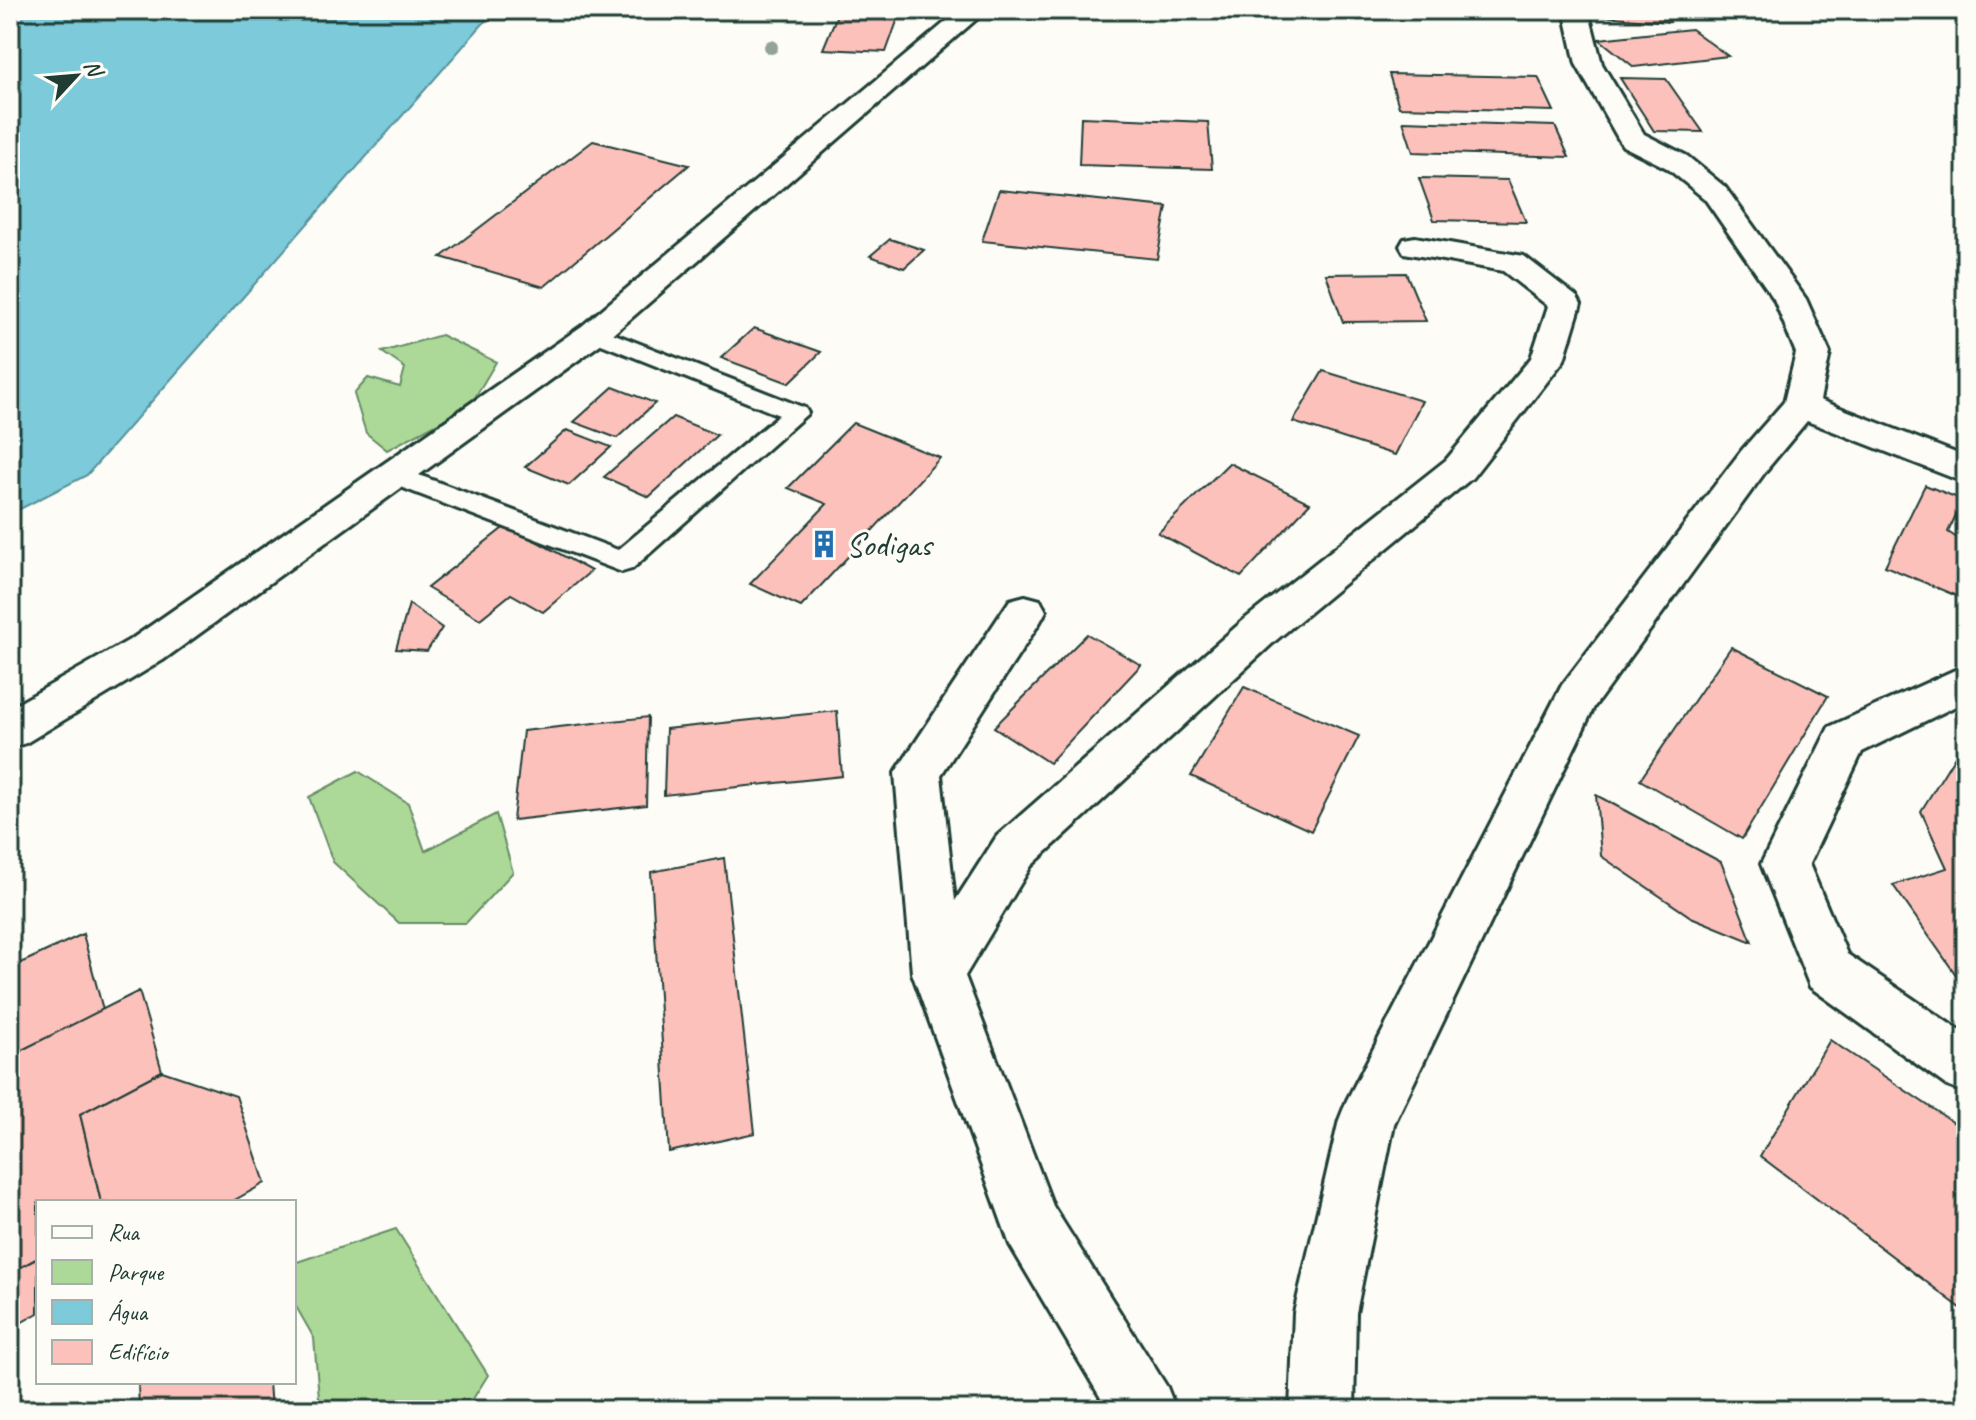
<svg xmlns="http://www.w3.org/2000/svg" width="1976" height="1420" font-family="Caveat,sans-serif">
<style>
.green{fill:#acd997;stroke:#668b66;stroke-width:2}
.water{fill:#7ccada;stroke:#579298;stroke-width:2}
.building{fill:#fdc1bc;stroke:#1f3d34;stroke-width:2}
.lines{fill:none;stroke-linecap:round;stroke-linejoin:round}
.service-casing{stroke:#1f3d34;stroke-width:6}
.minor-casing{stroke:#1f3d34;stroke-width:6}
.service{fill:#fdfcf7;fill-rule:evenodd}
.minor{fill:#fdfcf7;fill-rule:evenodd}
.tree{fill:#92a497}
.labels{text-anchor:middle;stroke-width:6;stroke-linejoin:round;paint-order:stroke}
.poi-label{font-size:34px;fill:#1f3d34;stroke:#fdfcf7;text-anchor:start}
</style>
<rect width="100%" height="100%" fill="#fdfcf7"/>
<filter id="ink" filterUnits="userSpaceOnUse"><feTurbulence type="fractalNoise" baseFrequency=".0125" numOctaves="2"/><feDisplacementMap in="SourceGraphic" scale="16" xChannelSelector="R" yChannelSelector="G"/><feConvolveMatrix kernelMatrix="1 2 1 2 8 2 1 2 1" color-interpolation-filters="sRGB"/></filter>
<g filter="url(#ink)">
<g class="green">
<path d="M441,335l55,27 -26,44 -83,44 -21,-17 -12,-39 14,-16 32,9 5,-19 -23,-16z"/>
<path d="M358,771l50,32 17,48 71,-37 17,58 -47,51h-67l-66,-61 -24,-65z"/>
<path d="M396,1229l92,146 -22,35h-146l-6,-72 -20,-35v-40z"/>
</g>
<path class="water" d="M10,10h485l-408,465 -77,39z"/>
<g class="building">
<path d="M839,10h62l-15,42 -63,-3z"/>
<path d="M1601,10h65l4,12 -67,-6z"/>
<path d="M1691,29l37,27 -94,11 -35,-28z"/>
<path d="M1389,74l149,3 16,34 -155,-4z"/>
<path d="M1620,78l46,1 37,53 -49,-1z"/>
<path d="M1081,117l127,5 4,47 -133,-4z"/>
<path d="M1403,121l152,5 14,31 -156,-5z"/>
<path d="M593,141l96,24 -145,122 -103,-30z"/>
<path d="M1419,178l89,2 18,42 -92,-2z"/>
<path d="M999,190l168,17 -10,52 -175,-18z"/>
<path d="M890,239l34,11 -20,18 -34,-12z"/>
<path d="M1406,273l20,48 -83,1 -17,-48z"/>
<path d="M754,328l67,24 -32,31 -68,-25z"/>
<path d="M1323,371l99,30 -27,54 -102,-33z"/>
<path d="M613,387l42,16 -38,35 -43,-16z"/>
<path d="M673,417l44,18 -68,62 -45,-20z"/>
<path d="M853,423l87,35 -139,149 -51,-23 77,-80 -39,-16z"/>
<path d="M567,430l44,17 -42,38 -44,-18z"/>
<path d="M1229,463l81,40 -69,74 -83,-44z"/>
<path d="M1925,485l38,15 -15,32 18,12v56l-81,-34z"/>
<path d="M507,525l84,46 -48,41 -32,-18 -31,25 -53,-31z"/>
<path d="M409,604l33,24 -15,23 -31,-2z"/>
<path d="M1087,634l54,31 -92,98 -55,-36z"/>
<path d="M1731,647l97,49 -86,143 -102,-59z"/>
<path d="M1244,687l115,49 -48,95 -120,-55z"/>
<path d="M837,711l5,65 -178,19 2,-66z"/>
<path d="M648,717l-2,88 -133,15 10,-89z"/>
<path d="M1955,756l11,4v229l-73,-104 54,-17 -26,-57z"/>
<path d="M1596,795l125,67 31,80 -61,-25 -90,-61z"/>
<path d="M724,858l31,275 -86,19 -18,-280z"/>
<path d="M83,934l20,76 -93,46v-88z"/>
<path d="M139,991l23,80 -82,43 21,88h-63v56l-28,15v-217z"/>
<path d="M1830,1040l136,91v181l-206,-156z"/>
<path d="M162,1071l74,25 29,87 -34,19h-130l-21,-88z"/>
<path d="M38,1258v55l-28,16v-56z"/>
<path d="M138,1382h131l2,28h-132z"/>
</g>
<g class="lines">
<defs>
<path id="service" d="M594,326l211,82 3,5 -176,156 -10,3 -237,-91 -4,-6 4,-6 9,-3 9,3 215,81 161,-135 -193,-77 -3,-5 3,-5z"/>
<g id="minor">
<path d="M960,10h27l-381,330 -443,320 -137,83 -16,5v-40l123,-70 449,-312z"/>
<path d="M1564,10h24l14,54 42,70 43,22 38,31 81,112 24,54 -10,47 146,57v26l-159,-62 -39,47 -174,239 -200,417 -38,189 -2,97h-64l4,-97 45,-193 8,-20 215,-415 180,-235 42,-48 12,-49 -22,-54 -69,-100 -38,-31 -44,-22 -4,-6 -43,-76z"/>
<path d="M1415,237l109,19 53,41 4,7 -17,56 -92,118 -197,163 -244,225 -66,110 88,230 114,181 9,23h-68l-98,-165 -98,-272 -17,-200 115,-173 15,-4 15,4 6,11 -6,11 -99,153 14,126 42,-65 248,-217 201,-159 85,-102 17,-52 -45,-35 -99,-18 -4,-7 4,-7z"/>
<path d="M1966,665v36l-104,51 -53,112 38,90 119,81v58l-19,-7 -137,-99 -49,-123 68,-137z"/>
</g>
</defs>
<use href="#service" class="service-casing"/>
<use href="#minor" class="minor-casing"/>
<use href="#service" class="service"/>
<use href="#minor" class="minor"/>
</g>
<circle class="tree" cx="771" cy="47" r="7"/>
</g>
<defs>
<symbol id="building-bare" viewBox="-9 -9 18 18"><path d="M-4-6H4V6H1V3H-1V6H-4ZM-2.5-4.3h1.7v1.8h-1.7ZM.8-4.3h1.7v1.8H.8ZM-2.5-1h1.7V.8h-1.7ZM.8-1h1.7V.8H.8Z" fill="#1f6fb2" stroke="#fdfcf7" stroke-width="2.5" paint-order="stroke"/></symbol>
</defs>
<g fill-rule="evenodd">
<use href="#building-bare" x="804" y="524" width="40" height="40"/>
</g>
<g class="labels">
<g class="poi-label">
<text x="846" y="556">Sodigas</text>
</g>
</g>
<rect width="1976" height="1420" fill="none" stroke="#fdfcf7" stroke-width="40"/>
<rect x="20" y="20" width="1936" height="1380" fill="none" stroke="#1f3d34" stroke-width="3" filter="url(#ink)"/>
<rect x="36" y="1200" width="260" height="184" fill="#fdfcf7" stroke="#a4b0a9" stroke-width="2"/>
<rect x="52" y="1226" width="40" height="12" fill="#fdfcf7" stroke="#a4b0a9" stroke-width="2"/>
<text x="108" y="1240" font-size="24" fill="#1f3d34">Rua</text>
<rect x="52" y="1260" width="40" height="24" fill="#acd997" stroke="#a4b0a9" stroke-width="2"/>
<text x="108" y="1280" font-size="24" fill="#1f3d34">Parque</text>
<rect x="52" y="1300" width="40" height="24" fill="#7ccada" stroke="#a4b0a9" stroke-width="2"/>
<text x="108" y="1320" font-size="24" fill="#1f3d34">Água</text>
<rect x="52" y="1340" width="40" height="24" fill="#fdc1bc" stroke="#a4b0a9" stroke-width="2"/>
<text x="108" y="1360" font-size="24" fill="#1f3d34">Edifício</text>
<g transform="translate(76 76) rotate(64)" stroke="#fdfcf7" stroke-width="6" paint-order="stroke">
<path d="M0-6L14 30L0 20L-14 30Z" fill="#1f3d34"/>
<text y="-12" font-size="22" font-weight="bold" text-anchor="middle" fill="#1f3d34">N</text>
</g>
</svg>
